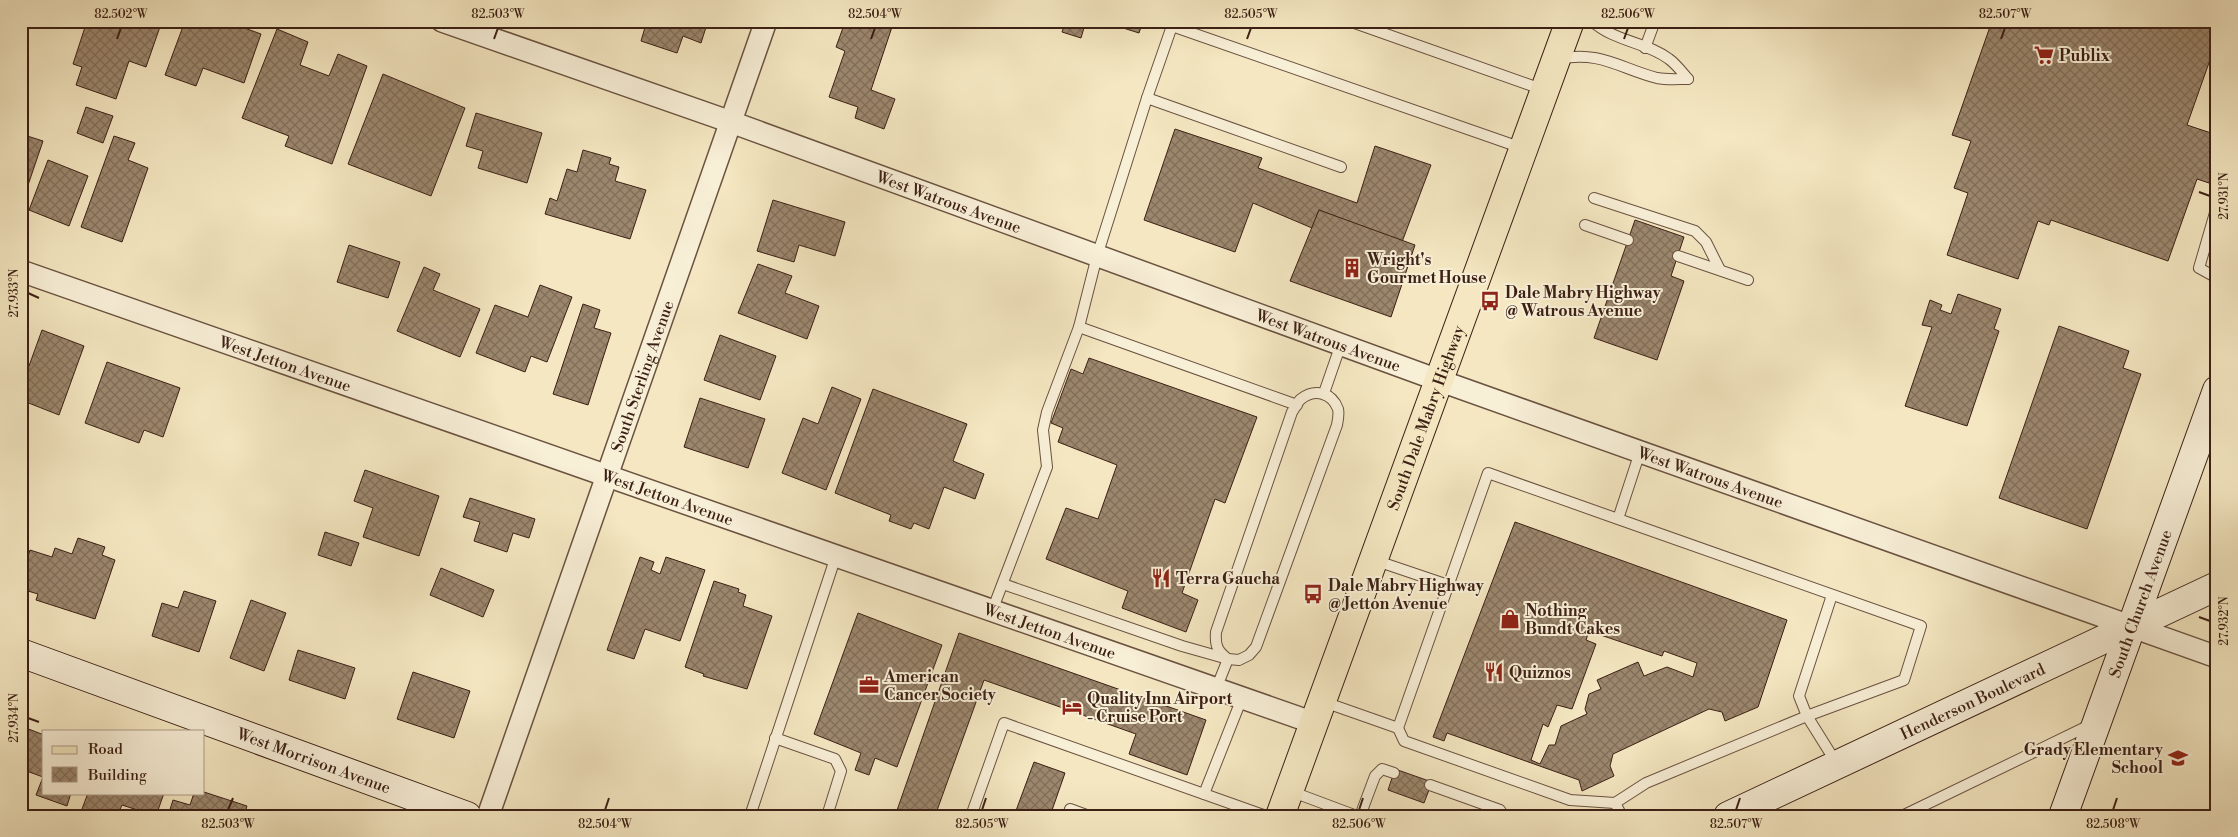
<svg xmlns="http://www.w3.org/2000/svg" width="2238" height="837" font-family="'Libre Bodoni',serif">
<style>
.building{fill:url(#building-cross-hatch);stroke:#3c2015;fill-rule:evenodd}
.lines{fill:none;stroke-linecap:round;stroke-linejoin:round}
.lane-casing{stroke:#6a5240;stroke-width:12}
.street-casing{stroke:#6a5240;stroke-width:24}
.secondary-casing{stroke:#3c2015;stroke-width:30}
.primary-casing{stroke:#3c2015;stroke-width:30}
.lane{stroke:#f8efd7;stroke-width:10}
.street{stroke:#f8efd7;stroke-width:21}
.secondary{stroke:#f8efd7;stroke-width:28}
.primary{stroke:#f4e7c1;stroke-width:28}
.ticks{fill:none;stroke:#3c2015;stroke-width:2}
.labels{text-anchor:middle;stroke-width:4;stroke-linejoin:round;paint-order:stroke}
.poi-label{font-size:16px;font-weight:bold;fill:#3c2015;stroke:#f8efd7;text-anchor:start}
.street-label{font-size:16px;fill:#3c2015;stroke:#f8efd7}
.neatline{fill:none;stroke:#3c2015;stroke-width:2}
.ticks-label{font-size:12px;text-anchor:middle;fill:#3c2015}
</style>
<defs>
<pattern id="building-cross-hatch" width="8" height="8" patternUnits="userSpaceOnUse" patternTransform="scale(1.25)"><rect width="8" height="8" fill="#9c876e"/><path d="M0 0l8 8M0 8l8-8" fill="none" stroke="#806e59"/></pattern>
</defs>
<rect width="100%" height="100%" fill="#f4e7c1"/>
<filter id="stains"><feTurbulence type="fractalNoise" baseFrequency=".004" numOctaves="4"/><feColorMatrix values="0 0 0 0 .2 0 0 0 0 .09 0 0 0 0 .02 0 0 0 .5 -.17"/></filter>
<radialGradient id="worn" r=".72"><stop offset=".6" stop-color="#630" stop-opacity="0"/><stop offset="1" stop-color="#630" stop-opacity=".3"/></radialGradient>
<g class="building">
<path d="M87,21h75l-16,46 -17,-6 -13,38 -40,-14 6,-18 -9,-3z"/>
<path d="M185,21h40l36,13 -17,49 -41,-15 -7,18 -31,-11z"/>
<path d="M637,21h71l-7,22 -18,-7 -6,17 -36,-12 5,-17z"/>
<path d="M854,21h40l-23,69 24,9 -11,30 -29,-11 3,-11 -29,-10 16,-46 -9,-4 8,-22 7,3z"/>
<path d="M1066,21h20l-5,17 -19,-6z"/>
<path d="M1101,21h42l-4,12z"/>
<path d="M1992,21h225v19l-30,85 30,10v26l-8,22 -12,-4 -29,82 -117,-41 -2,5 -11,-4 -20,58 -71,-24 21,-62 -14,-5 17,-47 -19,-6z"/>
<path d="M277,29l31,13 -8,23 29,11 9,-22 29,12 -35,98 -47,-18 4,-10 -47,-18z"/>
<path d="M383,74l82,34 -34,88 -83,-32z"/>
<path d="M86,107l27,9 -10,27 -26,-10z"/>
<path d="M476,113l66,20 -15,50 -49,-15 5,-17 -17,-5z"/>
<path d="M1175,129l87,29 -4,10 99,35 18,-57 56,19 -29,77 -83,-32 -7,18 -59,-25 -18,49 -91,-32z"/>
<path d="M21,134l22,7 -18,53 -4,-1z"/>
<path d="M114,136l21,7 -7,17 20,8 -26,74 -41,-15z"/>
<path d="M583,150l28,8 -2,6 10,3 -4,14 31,9 -16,49 -85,-25 5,-16 7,3 10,-32 10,3z"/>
<path d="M48,160l40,16 -19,50 -40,-16z"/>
<path d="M773,200l72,22 -10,34 -36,-11 -5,17 -37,-11z"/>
<path d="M1319,210l96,35 -24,72 -101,-36z"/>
<path d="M1635,220l49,17 -13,39 13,5 -27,79 -63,-22z"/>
<path d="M349,245l51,17 -12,36 -51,-16z"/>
<path d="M758,264l34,12 -7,17 34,13 -12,33 -69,-26z"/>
<path d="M424,267l16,7 -7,16 47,19 -20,48 -63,-26z"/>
<path d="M540,285l32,12 -25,65 -16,-6 -6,16 -49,-19 19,-48 33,12z"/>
<path d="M1958,294l43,15 -7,20 5,2 -32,95 -62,-20 27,-79 -10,-2 8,-25 12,5 -2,5 11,4z"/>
<path d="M583,304l17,6 -6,18 17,5 -23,72 -35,-11z"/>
<path d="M2059,326l70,25 -6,17 18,6 -54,155 -88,-31z"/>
<path d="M42,330l42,16 -25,69 -38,-15v-12z"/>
<path d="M720,335l56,21 -16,44 -56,-20z"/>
<path d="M1089,358l168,59 -32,86 -10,-4 -33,94 16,7 -12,32 -64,-24 6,-17 -82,-32 20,-51 32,11 19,-54 -59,-23 5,-14 -12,-5 20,-54 12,5z"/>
<path d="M107,362l73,26 -17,49 -19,-7 -5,13 -54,-20z"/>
<path d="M832,387l29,12 -35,91 -44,-17 21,-55 15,6z"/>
<path d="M873,389l94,35 -14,37 31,13 -9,25 -31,-12 -15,42 -15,-6 -3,6 -22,-8 2,-6 -56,-22z"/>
<path d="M700,398l65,21 -17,49 -64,-21z"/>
<path d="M365,470l74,26 -20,60 -56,-19 10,-29 -19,-7z"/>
<path d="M470,498l65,21 -6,19 -16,-5 -6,19 -33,-11 6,-19 -17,-5z"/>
<path d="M1515,522l272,98 -29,87 -33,14 -3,-9 -13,-3 -96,45 -3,12 4,10 -32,15 -3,-11 -132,-47 -3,8 -11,-4zM1589,631l73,25 2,-5 33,12 -4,14 -26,-10 -23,9 -6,-14 -41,18 4,9 -12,5 -4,15 2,5 -26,12 -6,19h-6l-9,19 -9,-4 12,-36 5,3 9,-22 15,4 24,-65 -10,-4z"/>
<path d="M325,532l34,11 -8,23 -33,-11z"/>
<path d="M78,538l27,9 -3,8 13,5 -20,59 -59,-19 2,-6 -17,-5v-13l9,-26 22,7 3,-9 17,6z"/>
<path d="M640,557l14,5 -3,8 9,4 6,-17 39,13 -25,71 -35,-12 -11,30 -27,-9z"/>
<path d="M441,568l53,22 -11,27 -53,-22z"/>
<path d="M714,581l25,8 -1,3 8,3 -3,11 29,10 -25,73 -44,-13 1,-2 -19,-7z"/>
<path d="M184,591l32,10 -17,51 -47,-16 10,-33 16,5z"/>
<path d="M251,600l35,13 -22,58 -34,-13z"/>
<path d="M858,613l84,32 -45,122 -22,-9 -6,17 -14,-5 6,-17 -47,-19z"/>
<path d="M959,633l247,87 -19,55 -58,-21 7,-20 -152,-54 -49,136h-40z"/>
<path d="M298,650l57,18 -10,31 -56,-19z"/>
<path d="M413,672l57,19 -16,47 -57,-19z"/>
<path d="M26,728l18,7v58h27l-4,13 -31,-11 7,-18 -22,-8v-28z"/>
<path d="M1034,762l31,11 -15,43h-36z"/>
<path d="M1395,769l37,13 -8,21 -36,-13z"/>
<path d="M204,792l43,14 -3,10h-76l5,-16 17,5 4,-12z"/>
<path d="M88,793h76l-8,23 -34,-11 -5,11h-17l-18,-7z"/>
</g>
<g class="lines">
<defs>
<g id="lane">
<path d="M1349,21l195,69"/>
<path d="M1592,21c23,21 55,21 77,38 7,5 13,13 19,20"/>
<path d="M1645,48l10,-27"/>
<path d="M1560,59c38,-9 62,10 97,19 10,2 21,1 31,1"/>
<path d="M1147,98l25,-72 350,122"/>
<path d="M1594,198l101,33 11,11 14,28"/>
<path d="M2217,206l-18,62 18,10"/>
<path d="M1585,225l43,15"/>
<path d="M1678,256l70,24"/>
<path d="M1079,327l218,78"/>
<path d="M1324,393l17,-49"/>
<path d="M1618,519l303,107 -17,54 -97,36 -161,67 -31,20 -45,-3 -166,-59 -6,-13 90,-255 130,46 22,-67"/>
<path d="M1374,560l74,25"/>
<path d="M1003,584l179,62 46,13 11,1 10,-5 7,-8 81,-222c1,-5 2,-12 1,-16 -6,-16 -23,-21 -37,-10 -3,2 -6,9 -9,13l-76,220c-1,13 1,19 12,27"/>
<path d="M1832,595l-33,101 8,20 30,48"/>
<path d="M992,611l55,-144 -4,-37 4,-18 32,-85 18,-71 50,-158 194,69"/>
<path d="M1216,689l12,-30"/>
<path d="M1324,702l74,26"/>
<path d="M775,738l60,21 6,12 -14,45"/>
<path d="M1430,785l70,25 4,6"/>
<path d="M1290,791l67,25"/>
<path d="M1204,794l38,-96"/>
<path d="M1615,803l7,13"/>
<path d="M750,816l86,-260"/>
<path d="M971,816l33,-93 262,93"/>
<path d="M1068,816l2,-7 19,7"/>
<path d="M1360,816l15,-40 7,-7 12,4"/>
<path d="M1902,816l190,-92"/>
</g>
<g id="street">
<path id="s1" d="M442,21l289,101 707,258 779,277"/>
<path id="s2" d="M21,271l1293,452"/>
<path id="s3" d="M488,816l278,-795"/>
</g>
<g id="secondary">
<path id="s4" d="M21,653l446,163"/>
<path id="s5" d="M1728,816l489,-230"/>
<path id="s6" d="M2063,816l154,-426"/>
</g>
<g id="primary">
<path id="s7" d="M1280,816l290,-795"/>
</g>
</defs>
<use href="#lane" class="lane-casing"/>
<use href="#street" class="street-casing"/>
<use href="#secondary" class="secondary-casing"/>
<use href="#primary" class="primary-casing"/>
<use href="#lane" class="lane"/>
<use href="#street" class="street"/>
<use href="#secondary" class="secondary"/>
<use href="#primary" class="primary"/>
</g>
<path class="ticks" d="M117,39l4,-11M494,39l4,-11M871,39l4,-11M1247,39l4,-11M1624,39l4,-11M2001,39l4,-11M2199,192l11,4M28,293l11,5M2199,617l11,4M28,718l11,4M228,810l5,-12M605,810l4,-12M982,810l4,-12M1359,810l4,-12M1736,810l4,-12M2113,810l4,-12"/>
<defs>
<symbol id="supermarket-bare" viewBox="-9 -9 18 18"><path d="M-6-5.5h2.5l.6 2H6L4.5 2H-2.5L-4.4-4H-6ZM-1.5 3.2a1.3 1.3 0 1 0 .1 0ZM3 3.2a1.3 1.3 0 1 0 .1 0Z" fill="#8f2418" stroke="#f8efd7" stroke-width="2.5" paint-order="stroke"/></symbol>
<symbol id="building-bare" viewBox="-9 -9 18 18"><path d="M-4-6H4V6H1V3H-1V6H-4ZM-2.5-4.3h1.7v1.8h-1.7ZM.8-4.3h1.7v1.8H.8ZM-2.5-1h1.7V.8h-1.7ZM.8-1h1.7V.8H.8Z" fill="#8f2418" stroke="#f8efd7" stroke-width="2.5" paint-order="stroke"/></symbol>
<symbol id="bus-bare" viewBox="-9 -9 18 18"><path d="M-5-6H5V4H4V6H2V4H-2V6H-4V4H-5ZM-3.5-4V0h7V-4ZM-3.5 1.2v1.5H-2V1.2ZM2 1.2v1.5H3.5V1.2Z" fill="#8f2418" stroke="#f8efd7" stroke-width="2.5" paint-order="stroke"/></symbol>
<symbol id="restaurant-bare" viewBox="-9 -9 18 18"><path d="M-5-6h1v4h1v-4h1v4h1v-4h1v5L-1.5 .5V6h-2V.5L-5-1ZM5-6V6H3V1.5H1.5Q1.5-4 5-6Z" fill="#8f2418" stroke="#f8efd7" stroke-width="2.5" paint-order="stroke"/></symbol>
<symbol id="shop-bare" viewBox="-9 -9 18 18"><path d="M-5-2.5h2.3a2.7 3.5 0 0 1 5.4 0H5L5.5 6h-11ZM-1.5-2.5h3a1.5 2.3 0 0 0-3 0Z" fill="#8f2418" stroke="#f8efd7" stroke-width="2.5" paint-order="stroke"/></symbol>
<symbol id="office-bare" viewBox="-9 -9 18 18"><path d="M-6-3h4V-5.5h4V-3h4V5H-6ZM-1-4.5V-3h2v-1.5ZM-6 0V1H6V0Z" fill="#8f2418" stroke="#f8efd7" stroke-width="2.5" paint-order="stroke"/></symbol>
<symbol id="hotel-bare" viewBox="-9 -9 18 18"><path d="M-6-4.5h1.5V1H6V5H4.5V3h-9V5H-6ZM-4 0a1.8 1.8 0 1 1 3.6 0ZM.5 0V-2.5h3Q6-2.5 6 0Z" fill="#8f2418" stroke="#f8efd7" stroke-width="2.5" paint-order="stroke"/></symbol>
<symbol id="school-bare" viewBox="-9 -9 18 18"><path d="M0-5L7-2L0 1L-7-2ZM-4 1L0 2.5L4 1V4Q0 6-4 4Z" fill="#8f2418" stroke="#f8efd7" stroke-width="2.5" paint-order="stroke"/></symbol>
</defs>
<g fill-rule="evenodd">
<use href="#supermarket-bare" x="2030" y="41" width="28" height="28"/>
<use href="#building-bare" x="1338" y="254" width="28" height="28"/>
<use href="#bus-bare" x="1476" y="287" width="28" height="28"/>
<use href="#restaurant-bare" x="1147" y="564" width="28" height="28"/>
<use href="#bus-bare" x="1299" y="580" width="28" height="28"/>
<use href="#shop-bare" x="1496" y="605" width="28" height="28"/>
<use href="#restaurant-bare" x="1480" y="658" width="28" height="28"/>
<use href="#office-bare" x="855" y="671" width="28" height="28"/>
<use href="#hotel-bare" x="1058" y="693" width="28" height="28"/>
<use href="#school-bare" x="2164" y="744" width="28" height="28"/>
</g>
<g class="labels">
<g class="poi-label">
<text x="2059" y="61">Publix</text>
<text x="1367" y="265">Wright's<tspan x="1367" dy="18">Gourmet House</tspan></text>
<text x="1505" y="298">Dale Mabry Highway<tspan x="1505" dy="18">@ Watrous Avenue</tspan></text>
<text x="1176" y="584">Terra Gaucha</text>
<text x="1328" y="591">Dale Mabry Highway<tspan x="1328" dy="18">@ Jetton Avenue</tspan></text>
<text x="1525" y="616">Nothing<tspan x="1525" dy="18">Bundt Cakes</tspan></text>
<text x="1509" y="678">Quiznos</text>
<text x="884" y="682">American<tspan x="884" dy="18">Cancer Society</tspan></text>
<text x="1087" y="704">Quality Inn Airport<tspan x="1087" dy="18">- Cruise Port</tspan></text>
<text x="2163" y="755" text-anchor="end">Grady Elementary<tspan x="2163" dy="18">School</tspan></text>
</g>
<g class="street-label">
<text dy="6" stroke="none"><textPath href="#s1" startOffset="538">West Watrous Avenue</textPath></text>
<text dy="6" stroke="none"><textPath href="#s1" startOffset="942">West Watrous Avenue</textPath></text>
<text dy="6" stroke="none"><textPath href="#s2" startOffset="280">West Jetton Avenue</textPath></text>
<text dy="6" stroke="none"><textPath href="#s3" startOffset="466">South Sterling Avenue</textPath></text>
<text dy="6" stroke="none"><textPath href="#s7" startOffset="424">South Dale Mabry Highway</textPath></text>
<text dy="6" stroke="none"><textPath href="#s1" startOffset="1348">West Watrous Avenue</textPath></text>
<text dy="6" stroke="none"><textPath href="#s2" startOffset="685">West Jetton Avenue</textPath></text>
<text dy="6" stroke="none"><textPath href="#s6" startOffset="226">South Church Avenue</textPath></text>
<text dy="6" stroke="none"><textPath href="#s2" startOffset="1090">West Jetton Avenue</textPath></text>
<text dy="6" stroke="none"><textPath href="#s5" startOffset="270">Henderson Boulevard</textPath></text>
<text dy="6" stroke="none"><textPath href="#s4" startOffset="312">West Morrison Avenue</textPath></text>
</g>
</g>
<rect width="2238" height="837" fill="none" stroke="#f4e7c1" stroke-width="55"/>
<rect x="42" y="730" width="162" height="65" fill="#f8efd7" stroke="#ad9c89"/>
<rect x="52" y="746" width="25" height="8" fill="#f4e7c1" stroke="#ad9c89"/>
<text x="88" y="754" font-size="15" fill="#3c2015">Road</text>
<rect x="52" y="767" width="25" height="15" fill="url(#building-cross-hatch)" stroke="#ad9c89"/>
<text x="88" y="780" font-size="15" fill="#3c2015">Building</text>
<rect x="28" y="28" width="2182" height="782" class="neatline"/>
<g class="ticks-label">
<text x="121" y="18">82.502°W</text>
<text x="498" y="18">82.503°W</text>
<text x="875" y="18">82.504°W</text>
<text x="1251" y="18">82.505°W</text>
<text x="1628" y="18">82.506°W</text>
<text x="2005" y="18">82.507°W</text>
<text transform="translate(2224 196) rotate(-90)" y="4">27.931°N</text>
<text transform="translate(14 293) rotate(-90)" y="4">27.933°N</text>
<text transform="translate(2224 621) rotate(-90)" y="4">27.932°N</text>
<text transform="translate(14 718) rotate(-90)" y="4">27.934°N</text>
<text x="228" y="828">82.503°W</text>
<text x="605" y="828">82.504°W</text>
<text x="982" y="828">82.505°W</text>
<text x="1359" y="828">82.506°W</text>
<text x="1736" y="828">82.507°W</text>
<text x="2113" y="828">82.508°W</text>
</g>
<rect width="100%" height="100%" filter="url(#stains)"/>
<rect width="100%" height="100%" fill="url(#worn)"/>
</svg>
